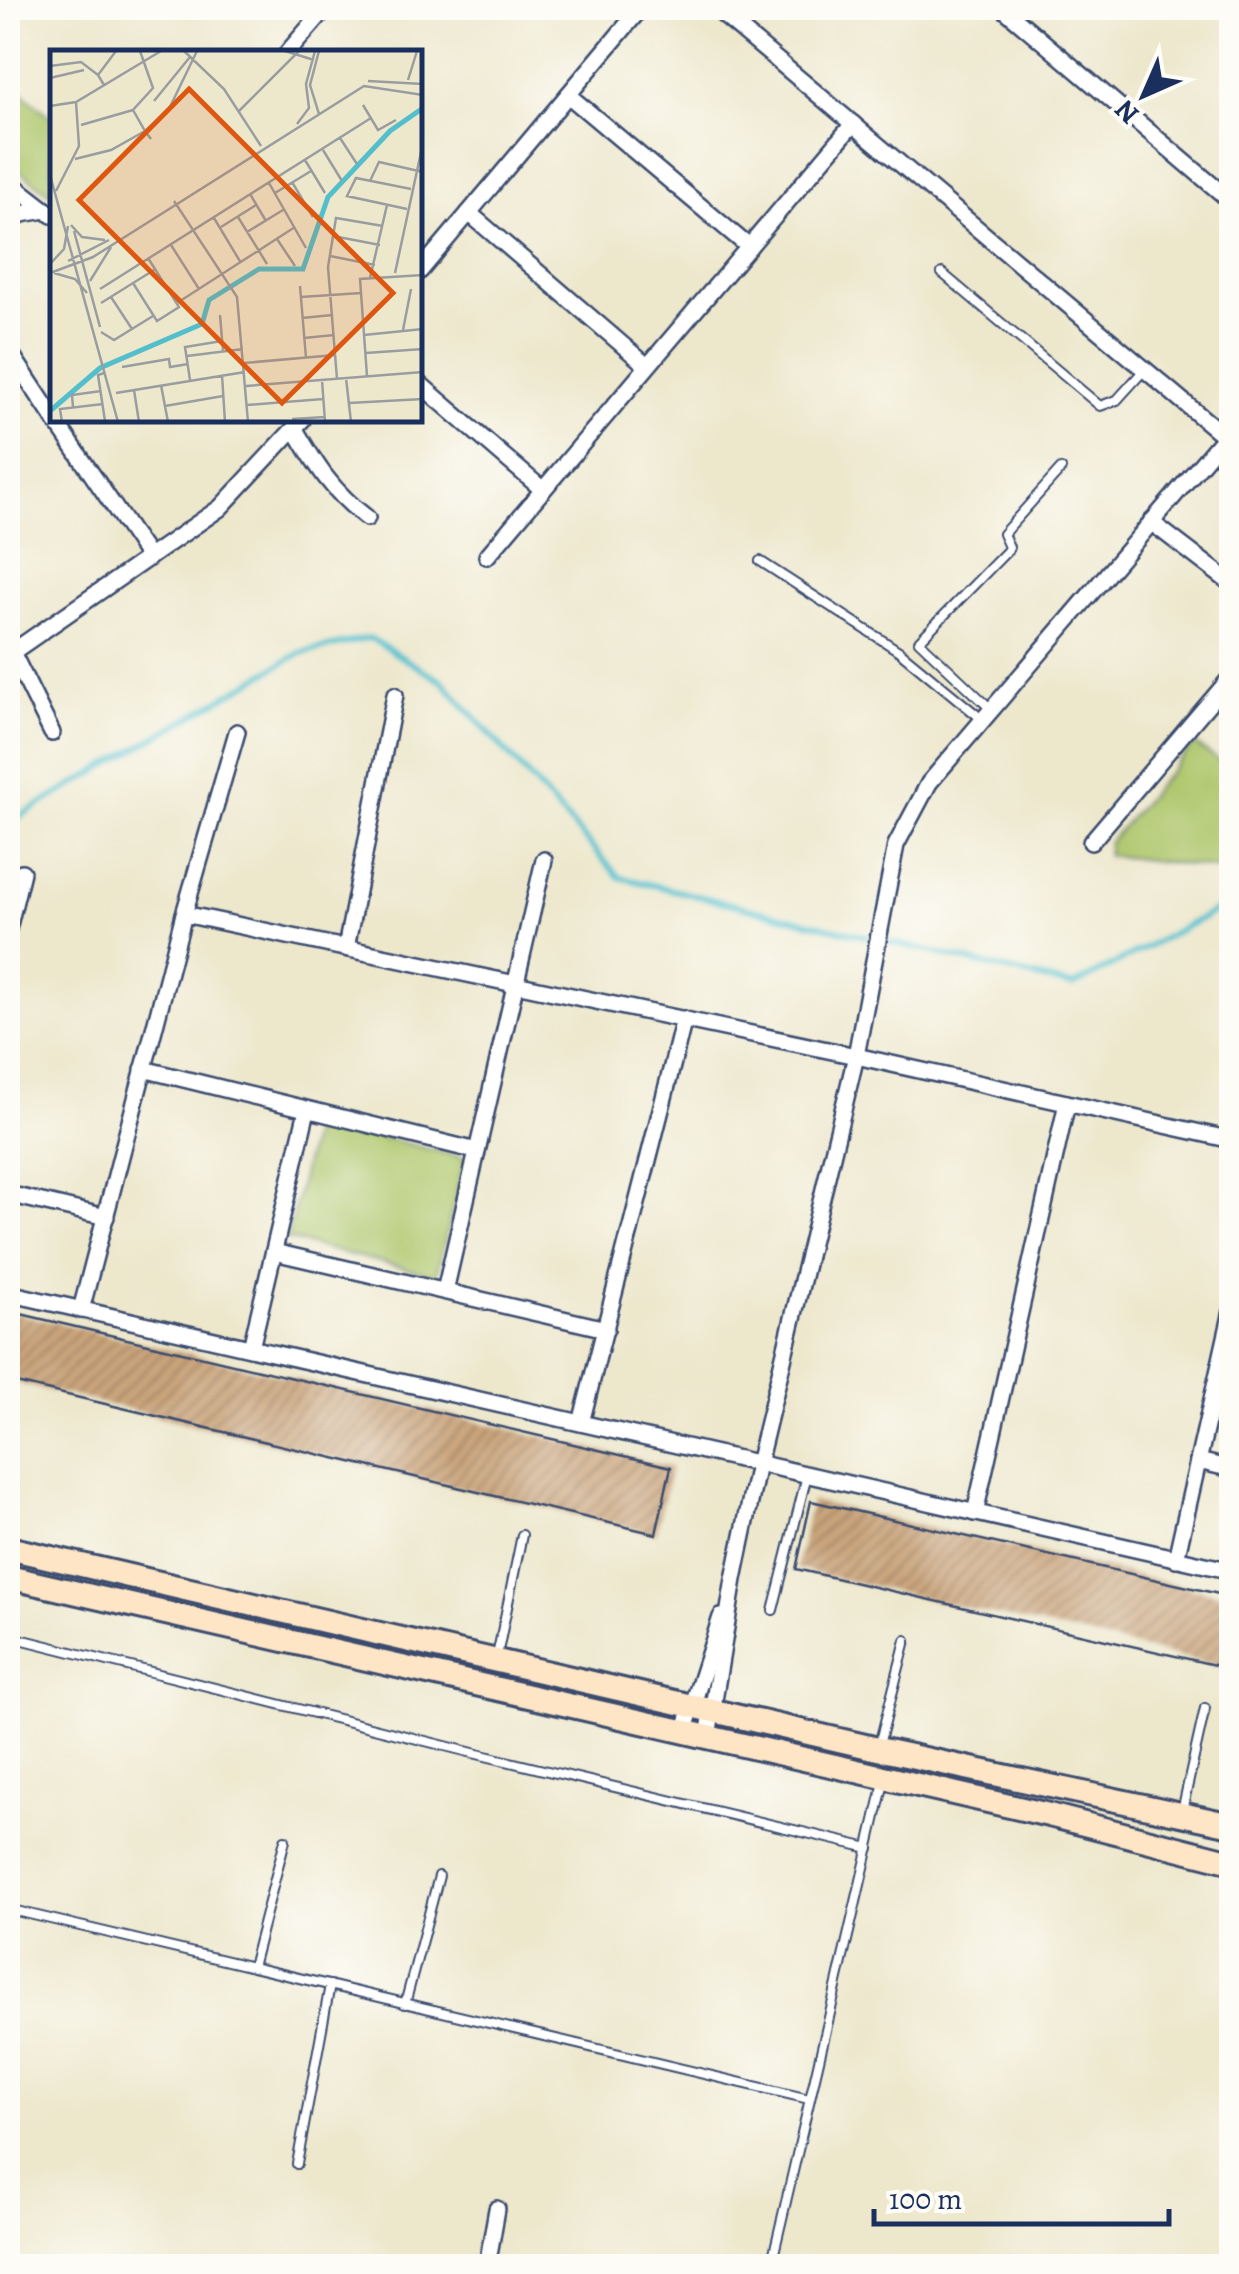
<svg xmlns="http://www.w3.org/2000/svg" width="1239" height="2274" font-family="Alegreya,serif">
<style>
.green{fill:#adc66b;stroke:#647a64;stroke-width:2.5}
.lines{fill:none;stroke-linecap:round;stroke-linejoin:round}
.stream{stroke:#53bfcc;stroke-width:6}
.building{fill:url(#building-hatch)}
.service-casing{stroke:#3a4b6e;stroke-width:12}
.minor-casing{stroke:#3a4b6e;stroke-width:20}
.secondary-casing{stroke:#3a4b6e;stroke-width:28}
.service{stroke:#fff;stroke-width:8}
.minor{stroke:#fff;stroke-width:15}
.secondary{stroke:#fee5c5;stroke-width:22}
.inset-river{fill:none;stroke:#53bfcc;stroke-width:5}
.inset-road{fill:none;stroke:#999da0;stroke-width:2.5}
.view{fill:#de5710;fill-opacity:0.15;stroke:#de5710;stroke-width:5}
.inset-edge{fill:none;stroke:#1b2f5e;stroke-width:5}
</style>
<defs>
<pattern id="building-hatch" width="6" height="6" patternUnits="userSpaceOnUse" patternTransform="scale(2.5)"><rect width="6" height="6" fill="#caa47b"/><path d="M-1 1l2-2M0 6l6-6M5 7l2-2" fill="none" stroke="#a38668"/></pattern>
</defs>
<rect width="100%" height="100%" fill="#fdfcf7"/>
<filter id="ink" filterUnits="userSpaceOnUse"><feTurbulence type="fractalNoise" baseFrequency=".01" numOctaves="2"/><feDisplacementMap in="SourceGraphic" scale="20" xChannelSelector="R" yChannelSelector="G"/><feConvolveMatrix kernelMatrix="1 2 1 2 8 2 1 2 1" color-interpolation-filters="sRGB"/></filter>
<filter id="wash" filterUnits="userSpaceOnUse"><feTurbulence type="fractalNoise" baseFrequency=".0048" numOctaves="4" result="noise"/><feDisplacementMap in="SourceGraphic" scale="40" xChannelSelector="R" yChannelSelector="G"/><feGaussianBlur stdDeviation="2.25" result="paint"/><feColorMatrix in="noise" values="0 0 0 0 0 0 0 0 0 0 0 0 0 0 0 0 0 1.4 0 .05"/><feComposite in="paint" operator="in"/></filter>
<g filter="url(#wash)">
<rect width="100%" height="100%" fill="#ede7cc"/>
<g class="green">
<path d="M8,81l44,37v77l-44,-33z"/>
<path d="M1194,744l37,25v101l-124,-15 2,-13z"/>
<path d="M315,1121l150,37 -29,118 -149,-37z"/>
</g>
<g class="lines">
<path class="stream" d="M8,823l292,-170 70,-15 73,44 176,195 454,109 159,-84"/>
</g>
<g id="blocks">
<g class="building">
<path d="M8,1311l663,156 -15,67 -648,-153z"/>
<path d="M811,1501l421,96v72l-436,-100z"/>
</g>
</g>
</g>
<g filter="url(#ink)">
<use href="#blocks" fill-opacity="0" stroke="#3a4b6e" stroke-width="2.5"/>
<g class="lines">
<defs>
<g id="service">
<path d="M942,273l158,133 17,-6 28,-31"/>
<path d="M760,561l139,90 84,69"/>
<path d="M992,710l-73,-69 88,-90 2,-4 -6,-13 58,-65"/>
<path d="M773,1610l34,-135"/>
<path d="M8,1636l469,118 392,94"/>
<path d="M497,1656l25,-121"/>
<path d="M879,1745l27,-105"/>
<path d="M1182,1811l23,-103"/>
<path d="M8,1909l801,190"/>
<path d="M252,1967l33,-127"/>
<path d="M405,2004l34,-128"/>
<path d="M297,2164l33,-179"/>
<path d="M774,2253l110,-471"/>
</g>
<g id="minor">
<path d="M715,8l509,428"/>
<path d="M1003,8l229,194"/>
<path d="M288,52l38,-44"/>
<path d="M568,95l181,152"/>
<path d="M8,181l44,34"/>
<path d="M469,213l178,153"/>
<path d="M8,221l14,-7 24,-4"/>
<path d="M420,271l221,-263"/>
<path d="M8,349l44,67"/>
<path d="M420,384l123,106"/>
<path d="M55,420l94,138"/>
<path d="M295,429c22,38 37,62 72,89"/>
<path d="M1151,522l81,62"/>
<path d="M487,556l366,-432"/>
<path d="M12,652l40,81"/>
<path d="M8,655l212,-147 82,-88"/>
<path d="M1091,842l141,-166"/>
<path d="M184,914l672,142 376,84"/>
<path d="M8,929l14,-57"/>
<path d="M346,948l49,-253"/>
<path d="M143,1069l334,82"/>
<path d="M8,1194l98,23"/>
<path d="M274,1252l332,77"/>
<path d="M445,1291l99,-431"/>
<path d="M8,1293l1224,278"/>
<path d="M81,1310l103,-396 53,-182"/>
<path d="M251,1348l56,-238"/>
<path d="M581,1423l103,-404"/>
<path d="M1198,1461l34,8"/>
<path d="M975,1513l92,-410"/>
<path d="M1176,1559l56,-248"/>
<path d="M684,1732l37,-115"/>
<path d="M708,1737l26,-158 24,-115 98,-408 40,-211 33,-62 303,-355"/>
<path d="M487,2266l10,-57"/>
</g>
<g id="secondary">
<path d="M8,1548l870,201 354,76"/>
<path d="M8,1577l1041,238 183,47"/>
</g>
</defs>
<use href="#service" class="service-casing"/>
<use href="#minor" class="minor-casing"/>
<use href="#secondary" class="secondary-casing"/>
<use href="#service" class="service"/>
<use href="#minor" class="minor"/>
<use href="#secondary" class="secondary"/>
</g>
</g>
<g transform="translate(50 50)">
<rect width="372" height="372" fill="#ede7cc"/>
<path class="inset-river" d="M0,361l50,-43 102,-44 7,-24 50,-31h44l25,-72 62,-66 33,-23"/>
<path class="inset-road" d="M90,1l13,37 -20,22 12,21 23,-20 29,-60M134,1l40,38 37,57M235,1l29,9M269,1l-9,34 9,29M0,16l31,-4 17,13M0,28l34,-8M358,30l9,-29M318,31l55,3M54,35l-6,-10 18,-24M104,51l36,-44M313,55l15,25 18,-10M0,56l26,-4 85,-51M188,62l61,-61M247,74l12,-16 -3,-24 9,-33M31,75l52,-15M290,88l17,26M273,100l19,31M25,109l36,-9 34,-19 6,8M255,110l20,33M0,125l68,247M320,131l9,-19 44,10M242,132l21,35M219,133l37,65M6,141l23,-45 -3,-44M225,143l36,-22M200,144l16,27M124,151l63,96 11,125M357,159l-60,-13 9,-18 55,11M188,167l29,47M164,168l27,45M21,175l11,12 23,3M171,177l35,-22M24,181l26,96M197,182l36,-22M283,186l47,9M227,189l18,27M121,195l28,44M280,206l45,9M18,211l41,-21M0,214l14,-15 4,-23M0,223l43,-16 271,-171 59,9M4,223l21,6 12,14M345,223l28,-130M320,228l17,-73M40,231l21,-34M83,233l24,38 22,-14 -31,-49M250,236l6,72M50,239l271,-171M61,247l21,32M251,247l60,-4M51,253l53,-33M127,253l118,-76M170,265l3,36M252,268l30,-3M353,280l8,-41M51,282l13,8 39,-24M314,285l59,-6M254,288l30,-3M316,303l57,-4M137,306l56,-7M194,313l91,-8M72,317l47,-8 1,8 18,-3M172,325l3,47M317,326l-7,-97 63,-4M296,328l5,44M287,329l-9,-112 8,-49 47,8M140,330l-5,-33 37,-6M272,330l3,42M111,335l7,37M196,336l177,-14M84,340l5,32M66,343l129,-21M299,353l74,-4M197,355l76,-6M115,356l58,-10M23,357l-1,-12 29,-4M242,369l33,-2M12,372l-2,-13 43,-5M42,372l13,-1 -7,-46 6,-2"/>
<path class="view" d="M139,39l204,204 -111,110 -203,-203z"/>
<rect width="372" height="372" class="inset-edge"/>
</g>
<rect width="1239" height="2274" fill="none" stroke="#fdfcf7" stroke-width="40"/>
<g transform="translate(1144 95) rotate(225)" stroke="#fdfcf7" stroke-width="8" paint-order="stroke">
<path d="M0-8L18 38L0 25L-18 38Z" fill="#1b2f5e"/>
<text y="-15" font-size="28" font-weight="bold" text-anchor="middle" fill="#1b2f5e">N</text>
</g>
<path d="M874 2209v15h295v-15" fill="none" stroke="#1b2f5e" stroke-width="5"/>
<text x="889" y="2209" font-size="30" fill="#1b2f5e" stroke="#fdfcf7" stroke-width="8" paint-order="stroke">100 m</text>
</svg>
